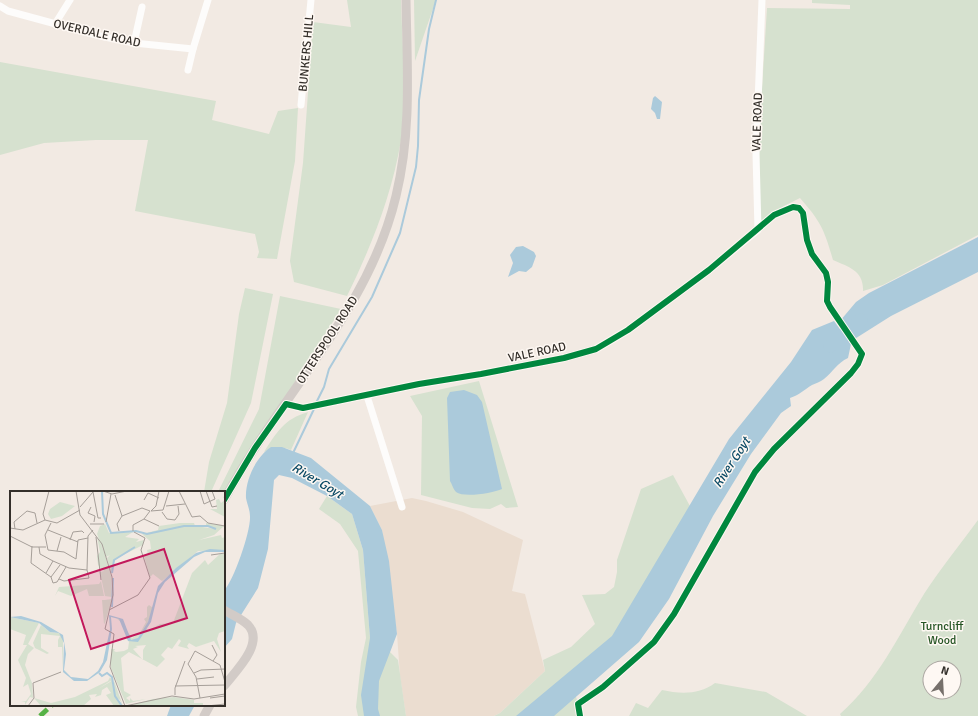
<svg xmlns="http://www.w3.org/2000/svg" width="978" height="716" font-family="Signika,sans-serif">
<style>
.built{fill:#ebddd0}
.green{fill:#d6e1cf;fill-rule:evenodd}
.water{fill:#abcadb}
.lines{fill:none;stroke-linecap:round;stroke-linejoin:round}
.stream{stroke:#abcadb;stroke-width:2}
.river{stroke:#abcadb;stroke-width:13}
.minor{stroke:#fdfcfb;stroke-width:7}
.major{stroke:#d2cbc7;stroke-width:9}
.quiet{stroke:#56b246;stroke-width:5;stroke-dasharray:10 5;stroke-linecap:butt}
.cycleway-casing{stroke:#fef8f3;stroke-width:8}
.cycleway{stroke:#00873e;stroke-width:6}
.labels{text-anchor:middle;stroke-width:3;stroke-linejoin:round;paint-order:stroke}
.street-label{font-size:12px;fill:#342f2a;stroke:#fef8f3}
.park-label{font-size:12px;fill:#245423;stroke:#fef8f3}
.water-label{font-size:13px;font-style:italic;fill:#0c4b66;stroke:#fef8f3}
.inset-river{fill:none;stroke:#abcadb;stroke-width:2}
.inset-road{fill:none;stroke:#a69f99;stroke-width:1}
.view{fill:#c2185b;fill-opacity:0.15;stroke:#c2185b;stroke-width:2}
.inset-edge{fill:none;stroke:#342f2a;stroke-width:2}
</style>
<rect width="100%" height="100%" fill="#f2eae3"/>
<path class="built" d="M412,498l14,3 37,11 60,28 -11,51 13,3 20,77 -45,42 -6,3h-88l-6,-40 -3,-42 -15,-104 -12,-24z"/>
<g class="green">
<path d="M347,0h54c1,46 7,95 0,140 -9,55 -30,107 -54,156l-53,-14 -4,-21 13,-98 10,-141 38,5z"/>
<path d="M414,0h22l-21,61z"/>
<path d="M812,0h166v235l-95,50 -20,6c1,-20 -14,-24 -30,-31 -9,-31 -12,-38 -33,-62l-16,8 -20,16 -4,-3 -1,-83 8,-128 83,1v-4l-38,-2z"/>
<path d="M0,62l216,39 -4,19 57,14 9,-23 20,-3 -3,53 -18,98 -20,-1 2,-6 -4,-18 -120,-23 13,-71h-52l-52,3 -44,12z"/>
<path d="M245,288l28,6 -22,109 -40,89h-7l5,-30 18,-59 12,-89z"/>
<path d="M280,296l61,13 -117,185v-2h-6l41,-83z"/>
<path d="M479,381l39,126 -12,1 -5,-4 -11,5 -18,-1 -51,-13 1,-79 -12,-20z"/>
<path d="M308,412l-17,38c-10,-4 -17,-4 -27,2 13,-20 20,-33 44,-40z"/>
<path d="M673,475l23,42 -20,42 -103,126 8,31h-87l6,-3 45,-42 -2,-11 28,-13 24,-23 -13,-29 23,-1 9,-7 3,-15v-12l24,-71z"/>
<path d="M327,496l25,18 11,36 7,88 12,6 16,16 8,56h-48l-2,-9 5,-45 5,-24 -8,-87 -18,-27 -21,-15z"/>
<path d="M978,520v196h-137l-1,-2c37,-32 59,-79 84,-120 16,-25 36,-49 54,-74zM930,668h24v24h-24z"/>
<path d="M715,683l51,9 41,24h-178l7,-13 12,5 14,-18c18,4 37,5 53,-7z"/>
</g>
<g class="water">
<path d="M655,96l7,6 -2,17h-3l-2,-6 -4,-4 2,-11z"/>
<path d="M978,237v35l-87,44 -38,24 -13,-19 16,-19 13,-9z"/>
<path d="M523,246l11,6 2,4 -4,11 -6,5 -7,-1 -11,6 5,-14 -3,-8 6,-8z"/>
<path d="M834,321l17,23 -3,14c-11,5 -15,14 -24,21 -4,3 -8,4 -12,6 -8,5 -13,10 -22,13l1,8 -10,7 -30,41 -38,62 -44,83 -30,43 -85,74h-38l96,-80 117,-197 62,-77 21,-32z"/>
<path d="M464,390l13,5 5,7 20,87c-9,4 -38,9 -46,3 -3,-3 -4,-8 -6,-11l-3,-83 3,-6z"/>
<path d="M271,447h11l29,11 59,48 12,24 7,31 8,73 -18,47 -1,28 2,7h-16l-3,-21 9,-57 -7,-88 -11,-36 -25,-18 -35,-18 -13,-3 -5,5 -6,69 -10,39 -22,35 -4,16 -8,9v-57c10,-11 27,-60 26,-75 0,-6 -3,-12 -4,-18 -1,-18 10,-41 25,-51z"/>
<path d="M171,705h24l-6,11h-22z"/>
</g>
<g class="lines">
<g class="stream">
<path d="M316,403l8,-16 5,-18 43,-72 28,-64 16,-66 2,-21 1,-46 10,-71 7,-29"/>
<path d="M294,451l20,-42"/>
</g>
<path class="river" d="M830,346l31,-26"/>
<g class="minor">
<path d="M0,6l8,5 92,25 34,7 59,6 15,-49"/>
<path d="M55,24l15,-24"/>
<path d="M134,43l8,-36"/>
<path d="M188,70l5,-21"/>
<path d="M301,105l10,-105"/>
<path d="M367,396l35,111"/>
<path d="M286,404l17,4 116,-24 62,-10 83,-16 32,-9 32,-19 81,-60 49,-40 -2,-76 6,-154"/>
</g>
<g class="major">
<path d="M224,500c10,-18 20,-35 31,-52 53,-82 118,-155 141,-252 16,-66 11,-129 10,-196"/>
<path d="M224,610c8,5 18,9 24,15 17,18 -12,46 -24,61"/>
<path d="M204,716l6,-11"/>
</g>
<path class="quiet" d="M40,716l12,-11"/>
<defs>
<path id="cycleway" d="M224,500l31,-52 31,-44 17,4 116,-24 62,-10 83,-16 32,-9 32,-19 81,-60 65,-55 19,-8 6,1 4,5 4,27 5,14 14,19 2,9 -1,19 3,6 32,47 -4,10 -7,9 -77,76 -19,23 -81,142 -20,28 -51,45 -25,17 2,12"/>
</defs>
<use href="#cycleway" class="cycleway-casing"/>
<use href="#cycleway" class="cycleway"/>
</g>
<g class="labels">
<g class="street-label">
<text transform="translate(97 33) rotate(13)" y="4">OVERDALE ROAD</text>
<text transform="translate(306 53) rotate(-85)" y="4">BUNKERS HILL</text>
<text transform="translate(757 122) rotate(-88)" y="4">VALE ROAD</text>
<text transform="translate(327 340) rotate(-57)" y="4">OTTERSPOOL ROAD</text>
<text transform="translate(537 352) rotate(-12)" y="4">VALE ROAD</text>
</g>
<g class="park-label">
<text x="942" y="630">Turncliff<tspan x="942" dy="14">Wood</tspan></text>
</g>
<g class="water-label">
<text transform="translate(731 462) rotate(-57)" y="5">River Goyt</text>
<text transform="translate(318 480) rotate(31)" y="5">River Goyt</text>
</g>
</g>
<g transform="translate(10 491)">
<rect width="215" height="215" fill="#f2eae3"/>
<path d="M215,5v21l-15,-8h7l-1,-9 3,-1 2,4 4,-3 -2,-3zM50,11l15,4 -13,10 -11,3 -3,-5 2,-5zM170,32h14l1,3 21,3 -10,-4v-2l18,3 -10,9 -15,5 22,-5 1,3 3,-1v13l-27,1 -36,30 -9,-7 -3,3 -6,-21 4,-1 -1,-5 4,-1 -1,-8 -8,-7 16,-4 1,-4zM95,33l4,9 24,-1 -8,5 14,2 -3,3 8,-2 -1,5 -28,14 -4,14 -4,-15 3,-3 -4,2 -9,-23 3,-8zM87,46l6,11 8,28 1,21 -7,-1 -5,-24 4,-1 -6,-6 -1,-9 3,-4zM210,63h5v77l-6,2 -2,6 4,13 -7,-11 -18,6 -7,-4 -2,3 2,3 -11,-3 3,-5 -2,-2 -7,10 -4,-2 -7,8 4,4 -8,8 -28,-15 -8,6 3,33 7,4 -5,3 4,3v-3l3,3 13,-2 -20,5 -15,-36v-19h4l-1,2 2,1 8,-1 4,-2 1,-7 -8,-20 -5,-4 3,1 13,19 8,-5 6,-11 -2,-3 3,-2v-10l2,-2 4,3 -7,20 2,3 12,-7 13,-1 19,-50 13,-13 3,5zM136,154l-3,5v10l-10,-11 5,-2 -3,-1zM91,90l3,15h-15l-2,-7 -16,7 -13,-5 -3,5 4,-9 40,-3zM102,108l-7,24 -1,1 -2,-24h3v23v-23zM0,126l29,6 -11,21 6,4 -6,6 -3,11 7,18 1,15 -3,-1 -5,8v-3h-4l5,-1 5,-7 -3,-10 -5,3 3,-9 -8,-18 9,-15h-4l3,-10 -16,-6zM31,134l9,7 9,1 4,6v33l-1,-25h-4v-7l2,-4 -19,-2v14l8,5 -2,1 -12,-6 -2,-5zM100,186l2,3 -14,9 12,-7 3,-3 -1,7 2,-5 9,25 -3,-6 -3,-2 4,8h-7l-8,-11 5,-2 -4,-6 -5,3 -1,5 -6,2 2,-3 -8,1 2,4 -8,7h-42l-7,-8 17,5 24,-6 33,-16zM164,206l20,3v3h9v3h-76l26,-7z" fill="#d6e1cf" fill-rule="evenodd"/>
<path d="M200,58l15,1v2h-20l-11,5 -29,25 -7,11 -7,29 -13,20 -10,-1 -9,-22 -8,-2 1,12 -5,31 -7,12 -13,9h-13l-11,-9 1,-29 -5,-10 -9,-1 -11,-9 -29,-6 11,-1 20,6 22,13 3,19 -2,16 7,7 17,2 10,-8 5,-9 7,-33 -1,-14 14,4 8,21 7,-2 10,-16 10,-36 18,-18 20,-15z" fill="#abcadb"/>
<path class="inset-river" d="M92,0l1,23 8,19 25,-2 11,3 37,-8h24l8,3M102,82l2,-13 21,-13M102,116l1,-29M89,182l3,3 5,-3 5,4 3,19 7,10"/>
<path class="inset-road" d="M66,0l4,24 22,29 10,33 1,18 -8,34 9,5 -4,33 15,39M93,0l9,3 15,-3M169,0l13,26 8,-1 8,7 17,3M190,0l4,13 11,-5 -3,-8M196,0l6,16 5,-1M83,1l5,26h3M105,4l7,21M134,9l4,-7 11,5M156,15l19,-2M70,16l13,-15M81,16l-3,6 7,3 -1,6M141,20l12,-1 6,-19M141,20l5,-5 3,-15M152,21l5,7 8,1 4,-6 -1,-8M134,28l15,7M35,29l12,3 23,-13M35,29l-2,-6 6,-23M96,31l5,-28M41,32l-6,12 3,15 16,2 12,7 2,-19 10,-2M80,33h14M0,37l13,2 22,-10M5,38l-1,-7 13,-11 8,2 2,10M38,39l30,12M109,40l-2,-7 5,-8 20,-8 8,3M123,40v-6l11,-6 6,-8M0,45l22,11h14M86,46l5,43M60,49l3,-8 9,-1 2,2M22,55l-1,17 20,14 2,6 4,-1 9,-15M29,56l1,7 13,7 16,7 18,2M47,60l4,-14M201,64l14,-2M36,82l7,-12M41,86l9,-12M49,88l5,2 25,-3 -2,-8 1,-34 5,-6M99,119l29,-15 12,-17 -9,-28 4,-12 -11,-6M202,154l5,10 -4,6M184,182l7,-3 24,-1M187,188l17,-2M165,195l50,-1M165,204v-7l10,-27M190,207l-4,-21 -8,-13 7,-13 25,14 5,17M200,207l15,-2M18,215l6,-8 -1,-15 28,-11M115,215l47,-10 22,3 31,-5M197,215l18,-2"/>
<path class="view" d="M154,58l23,69 -96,31 -22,-69z"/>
<rect width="215" height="215" class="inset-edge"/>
</g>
<g transform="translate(942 680) rotate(18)"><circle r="19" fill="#fef8f3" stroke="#ada8a3"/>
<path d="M0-3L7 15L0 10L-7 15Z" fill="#76706b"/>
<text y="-6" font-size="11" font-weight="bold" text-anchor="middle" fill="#342f2a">N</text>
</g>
</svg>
